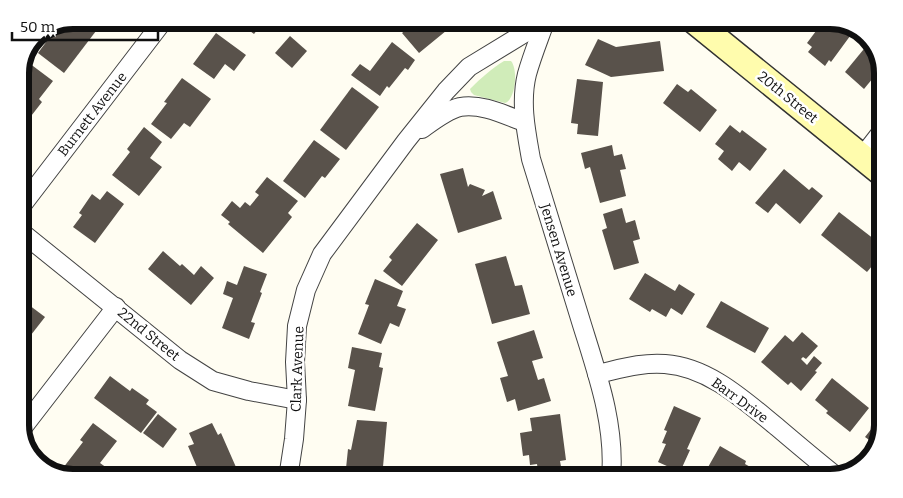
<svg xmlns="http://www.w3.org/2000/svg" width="903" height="498" font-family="Bitter,serif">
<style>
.green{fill:#d0ecb9}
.building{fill:#59524b}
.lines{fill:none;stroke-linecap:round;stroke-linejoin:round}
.street-casing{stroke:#434343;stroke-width:20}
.secondary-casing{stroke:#323232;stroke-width:28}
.street{stroke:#fff;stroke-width:18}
.secondary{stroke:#fffcad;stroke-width:25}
.labels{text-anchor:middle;stroke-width:5;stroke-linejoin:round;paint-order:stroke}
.street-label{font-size:14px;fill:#101010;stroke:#fff}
.rim{fill:none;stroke:#101010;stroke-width:6}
</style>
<rect width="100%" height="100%" fill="#fffdf2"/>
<path class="green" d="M504,61h7c7,8 5,38 -6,42l-31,-8 -3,-3 -1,-3c11,-11 21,-20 34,-28z"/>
<g class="building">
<path d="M73,20h8l15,11 -32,42 -26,-20 20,-27z"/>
<path d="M235,20h30l-11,14z"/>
<path d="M417,20h34l-2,1 3,5 -33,27 -17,-20z"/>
<path d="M822,23l8,6 4,-4 7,5 4,-4 8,6 -22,30 -2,-2 -4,6 -17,-14 4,-5 -5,-4z"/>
<path d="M216,33l30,22 -12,16 -9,-7 -11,15 -21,-15z"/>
<path d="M290,36l17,15 -15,17 -17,-15z"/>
<path d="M598,39l18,8 44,-6 4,30 -53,6 -26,-12z"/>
<path d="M392,42l23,18 -7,10 -3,-2 -16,20 -2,-2 -7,10 -29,-21 9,-11 10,7z"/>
<path d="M868,44l10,8 4,15 -18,22 -19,-17z"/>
<path d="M29,63l24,18 -14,18 3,3 -14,18 -5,-5 2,-2 -5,-3v-35z"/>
<path d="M182,78l29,21 -21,28 -6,-4 -13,16 -20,-15 16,-21 -3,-1z"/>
<path d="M577,79l26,3 -5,54 -21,-2 1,-10 -7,-1z"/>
<path d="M677,84l11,8 3,-3 26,21 -17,22 -37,-29z"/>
<path d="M352,87l27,20 -33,43 -26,-20z"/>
<path d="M730,125l10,8 2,-3 25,19 -17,22 -11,-9 -7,9 -14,-12 6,-8 -9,-7z"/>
<path d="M144,127l18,15 -12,16 12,9 -23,29 -27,-21 18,-23 -3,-3z"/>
<path d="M314,140l26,19 -15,19 -3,-2 -17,22 -22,-17z"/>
<path d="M612,145l2,11 8,-2 4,15 -6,1 6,26 -26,7 -10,-36 -5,2 -4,-16z"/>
<path d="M463,168l5,19 2,-3 15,6 -3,6 11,-5 9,28 -44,14 -18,-59z"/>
<path d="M784,169l25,21 3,-3 11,9 -23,28 -24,-21 -8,10 -13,-10z"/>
<path d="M267,177l31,24 -10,12 4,4 -29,36 -35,-29 2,-2 -9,-7 11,-14 8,7 5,-6 5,4 9,-11 -4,-3z"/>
<path d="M107,191l17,13 -29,39 -22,-16 9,-12 -3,-2 13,-19 8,6z"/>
<path d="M622,208l4,15 9,-3 5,19 -7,2 6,22 -25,7 -12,-40 5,-2 -4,-14z"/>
<path d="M839,212l44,34v7l-16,19 -46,-37z"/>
<path d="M417,223l21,17 -36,46 -19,-15 9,-11 -3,-3z"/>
<path d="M163,251l17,15 2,-2 12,11 7,-9 13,12 -23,27 -43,-36z"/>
<path d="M506,256l9,30 7,-1 8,29 -38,10 -17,-60z"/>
<path d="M244,266l23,8 -7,18 2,1 -11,29 4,1 -6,16 -27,-11 11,-30 -10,-4 4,-13 10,4z"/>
<path d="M645,273l30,18 4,-7 16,10 -13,21 -11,-7 -5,9 -14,-8 -2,3 -21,-13z"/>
<path d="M375,279l28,12 -6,15 9,3 -7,18 -9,-4 -9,21 -23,-10 11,-29 -4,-1z"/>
<path d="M21,299l24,18 -25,32v-49z"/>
<path d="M721,301l48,27 -14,25 -49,-26z"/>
<path d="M534,330l9,28 -11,3 6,19 6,-2 7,23 -33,10 -3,-12 -8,3 -7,-24 8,-2 -11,-34z"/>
<path d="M802,332l16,14 -12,13 -3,-2 -2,2 6,6 7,-9 8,7 -7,8 2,1 -16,19 -10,-9 -3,3 -27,-23 24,-27 8,7z"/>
<path d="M352,347l30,6 -3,14 4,1 -8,43 -27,-5 7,-36 -7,-2z"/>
<path d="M110,376l20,15 2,-3 17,12 -3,4 11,8 -16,21 -47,-35z"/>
<path d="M832,378l37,30 -19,24 -24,-19 2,-2 -13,-11z"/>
<path d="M674,406l27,12 -14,31 3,1 -10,22 -22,-10 8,-18 -4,-1 5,-12 -3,-1z"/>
<path d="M158,414l19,15 -14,19 -20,-15z"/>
<path d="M560,414l6,46 -6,1 3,17h-24l-2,-14 -7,1 -1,-10 -6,1 -3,-23 12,-2 -2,-13z"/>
<path d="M880,418l3,3v4l-6,23 -3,-2 1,-2 -10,-7z"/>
<path d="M357,420l30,2 -5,56h-37l3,-29 3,1z"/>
<path d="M93,423l24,18 -17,22 7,5 -8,10h-5l-3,-3 -2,3h-14l-12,-10 20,-26 -3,-2z"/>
<path d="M212,423l6,12 3,-2 18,41 -10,4h-19l-4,-9 -7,3 -11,-26 6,-2 -5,-11z"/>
<path d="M720,446l26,15 -1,3 9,5 -6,9h-26l-15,-9z"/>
</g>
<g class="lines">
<defs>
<g id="street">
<path d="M545,22c-6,17 -13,34 -18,52 -7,28 -1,57 4,85 16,52 32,104 48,156 16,53 37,107 32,163"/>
<path d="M422,129c11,-8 25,-19 38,-22 21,-4 45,8 64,15"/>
<path d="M862,157l21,-27"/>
<path d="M20,208l144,-188"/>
<path d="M20,231l160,129 33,21 36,10 48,9"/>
<path d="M597,374c23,-5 45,-12 68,-10 44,3 80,37 112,63 20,17 39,33 59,49"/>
<path d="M21,430l95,-123"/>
<path d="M288,478l6,-39 3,-39 -2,-38 2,-36 9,-36 16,-36 84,-113 40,-50 23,-24 77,-47"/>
</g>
<path id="secondary" d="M693,20l190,154"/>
</defs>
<use href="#street" class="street-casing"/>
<use href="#secondary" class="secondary-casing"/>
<use href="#street" class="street"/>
<use href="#secondary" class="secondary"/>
</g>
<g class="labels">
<g class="street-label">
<text transform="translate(788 97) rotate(39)" y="5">20th Street</text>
<text transform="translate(92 114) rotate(-52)" y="5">Burnett Avenue</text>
<text transform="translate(559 250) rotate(73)" y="5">Jensen Avenue</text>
<text transform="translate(149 334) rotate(39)" y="5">22nd Street</text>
<text transform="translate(297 369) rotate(-88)" y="5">Clark Avenue</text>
<text transform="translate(740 400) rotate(36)" y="5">Barr Drive</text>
</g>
</g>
<path d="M0 0H903V498H0ZM73 29H830A44 44 0 0 1 874 73V425A44 44 0 0 1 830 469H73A44 44 0 0 1 29 425V73A44 44 0 0 1 73 29Z" fill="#fff" fill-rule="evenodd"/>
<path class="rim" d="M73 29H830A44 44 0 0 1 874 73V425A44 44 0 0 1 830 469H73A44 44 0 0 1 29 425V73A44 44 0 0 1 73 29Z"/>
<path d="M12 32v8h146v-8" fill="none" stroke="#101010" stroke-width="2.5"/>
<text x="20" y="32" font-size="15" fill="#101010" stroke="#ffffff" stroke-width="4" paint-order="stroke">50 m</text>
</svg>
